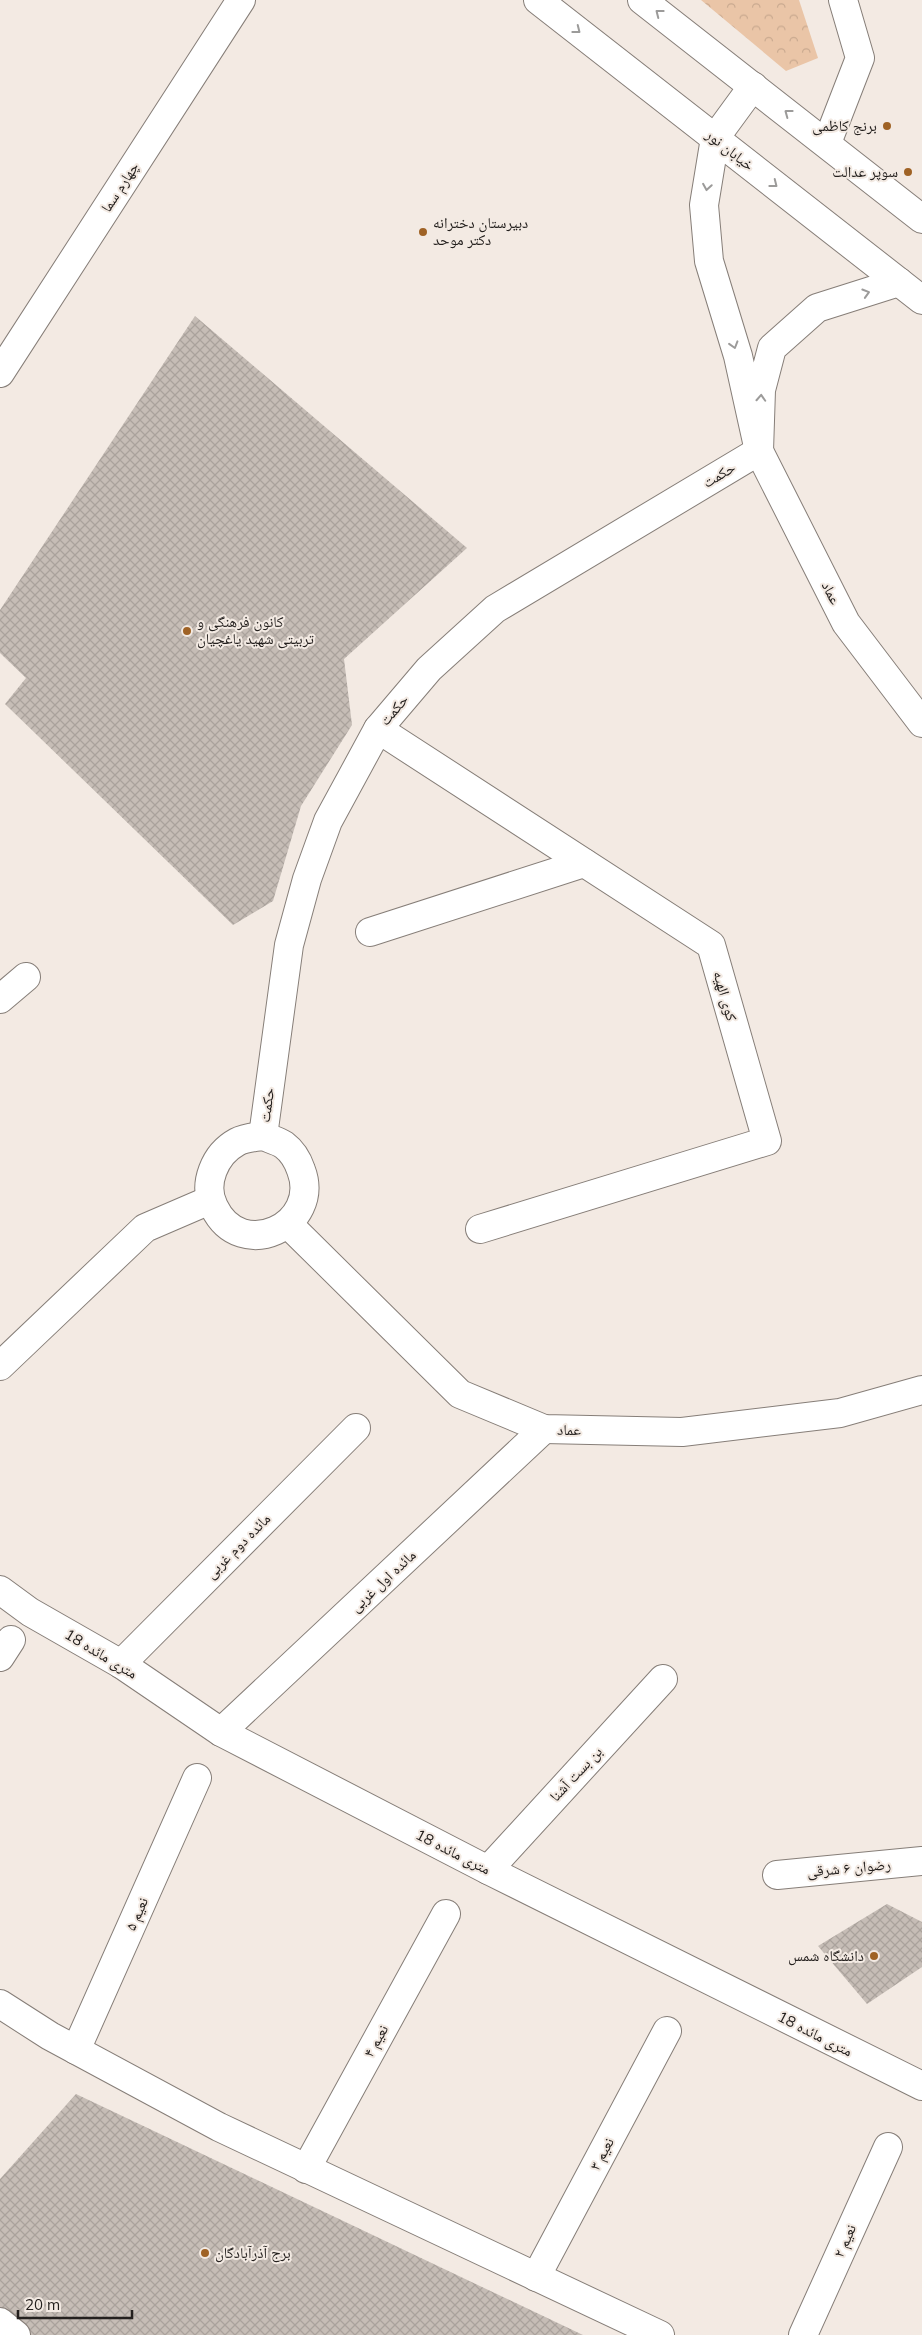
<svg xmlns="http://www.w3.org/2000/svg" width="922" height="2335" font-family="Mulish,'Noto Naskh Arabic',sans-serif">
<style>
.park{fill:url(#park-crowns)}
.building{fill:url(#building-cross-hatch)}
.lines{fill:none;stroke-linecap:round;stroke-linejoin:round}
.minor-casing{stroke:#867e78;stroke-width:30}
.major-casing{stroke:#867e78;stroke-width:30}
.minor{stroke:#fff;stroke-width:28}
.major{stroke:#fff;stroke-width:28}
.oneway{stroke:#9c9b9a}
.poi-dot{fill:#9f6225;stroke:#f3eae3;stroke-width:2}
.labels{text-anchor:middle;stroke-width:4;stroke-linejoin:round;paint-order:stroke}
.poi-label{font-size:15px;fill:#24201e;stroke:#f3eae3;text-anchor:end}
.street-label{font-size:15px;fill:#24201e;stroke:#f3eae3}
</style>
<defs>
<pattern id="park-crowns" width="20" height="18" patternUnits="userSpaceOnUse" patternTransform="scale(1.25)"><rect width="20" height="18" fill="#eac5a7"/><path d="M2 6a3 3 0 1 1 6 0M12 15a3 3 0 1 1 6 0" fill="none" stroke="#c9a98f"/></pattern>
<pattern id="building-cross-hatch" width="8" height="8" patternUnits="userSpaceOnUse" patternTransform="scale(1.25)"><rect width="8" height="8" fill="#c6bdb6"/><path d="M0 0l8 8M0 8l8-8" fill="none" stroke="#aaa29c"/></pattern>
</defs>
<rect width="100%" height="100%" fill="#f3eae3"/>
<path class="park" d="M701,0h98l19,58 -32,13z"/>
<g class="building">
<path d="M195,316l272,232 -123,111 8,66 -51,81 -28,95 -40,24 -228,-221 21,-26 -26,-25v-43z"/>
<path d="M887,1904l35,18v45l-55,37 -49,-58z"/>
<path d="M76,2094l507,241h-573l-10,-8v-148z"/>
</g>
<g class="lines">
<defs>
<g id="minor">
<path d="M753,86l-38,52 -11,67 5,56 29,95 21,95 2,-61 11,-42 45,-40 82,-26"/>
<path d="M827,143l33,-85 -17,-58"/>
<path d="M0,373l241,-373"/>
<path d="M378,729l333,216 56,196 -287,88"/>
<path d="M370,932l214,-69"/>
<path d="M0,999l26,-22"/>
<path d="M263,1136l26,-191 18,-66 21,-58 50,-92 51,-60 66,-60 264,-158 87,172 76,100"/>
<path d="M263,1136c7,3 15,5 21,9 8,6 14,16 17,25 21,55 -60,94 -87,37 -12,-23 1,-53 23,-65 7,-4 18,-5 26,-6z"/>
<path d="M288,1224l172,170 84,35 138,3 158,-19 82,-23"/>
<path d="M0,1366l145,-138 65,-28"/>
<path d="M0,1590l30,22 91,52 100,68 267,138 434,216"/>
<path d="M0,1657l11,-17"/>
<path d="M121,1664l235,-236"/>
<path d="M221,1732l323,-303"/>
<path d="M488,1870l175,-191"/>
<path d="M777,1875l145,-14"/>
<path d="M0,2004l50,32 169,91 441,208"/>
<path d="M76,2050l121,-272"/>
<path d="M306,2169l140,-255"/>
<path d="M536,2277l131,-246"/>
<path d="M803,2335l85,-188"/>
</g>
<g id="major">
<path d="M538,0l384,300"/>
<path d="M642,0l280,219"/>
<path d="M0,2322l16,13"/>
</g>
</defs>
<use href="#minor" class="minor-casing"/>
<use href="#major" class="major-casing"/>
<use href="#minor" class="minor"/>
<use href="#major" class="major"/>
</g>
<defs><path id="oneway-chevron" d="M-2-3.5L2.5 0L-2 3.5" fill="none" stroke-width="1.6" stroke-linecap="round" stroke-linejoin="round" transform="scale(1.25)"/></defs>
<g class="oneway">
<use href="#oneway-chevron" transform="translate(659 13) rotate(-142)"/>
<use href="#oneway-chevron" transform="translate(577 30) rotate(38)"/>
<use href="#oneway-chevron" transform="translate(788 113) rotate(-143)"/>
<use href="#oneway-chevron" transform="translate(774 184) rotate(38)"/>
<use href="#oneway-chevron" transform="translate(707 187) rotate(99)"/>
<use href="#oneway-chevron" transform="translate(866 293) rotate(-17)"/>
<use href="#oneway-chevron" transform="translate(734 345) rotate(73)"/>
<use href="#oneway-chevron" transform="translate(761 398) rotate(-87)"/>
</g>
<g class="poi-dot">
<circle cx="887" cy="126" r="5"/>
<circle cx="908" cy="172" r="5"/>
<circle cx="423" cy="232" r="5"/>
<circle cx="187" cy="631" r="5"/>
<circle cx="874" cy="1956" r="5"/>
<circle cx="205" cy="2253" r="5"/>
</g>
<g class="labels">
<g class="poi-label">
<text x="877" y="131">برنج کاظمی</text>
<text x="898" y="177">سوپر عدالت</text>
<text x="433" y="228" text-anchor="start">دبیرستان دخترانه<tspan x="433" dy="17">دکتر موحد</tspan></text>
<text x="197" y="627" text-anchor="start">کانون فرهنگی و<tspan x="197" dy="17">تربیتی شهید یاغچیان</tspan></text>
<text x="864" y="1961">دانشگاه شمس</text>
<text x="215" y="2258" text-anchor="start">برج آذرآبادگان</text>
</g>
<g class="street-label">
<text transform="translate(730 150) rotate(38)" y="5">خیابان نور</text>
<text transform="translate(120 187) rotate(-57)" y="5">چهارم سما</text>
<text transform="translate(719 475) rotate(-31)" y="5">حکمت</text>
<text transform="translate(831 593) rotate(63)" y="5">عماد</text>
<text transform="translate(394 710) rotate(-50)" y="5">حکمت</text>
<text transform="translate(725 996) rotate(74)" y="5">کوی الهیه</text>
<text transform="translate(267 1105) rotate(-82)" y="5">حکمت</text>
<text transform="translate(569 1430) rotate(1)" y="5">عماد</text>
<text transform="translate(238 1546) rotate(-45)" y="5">مائده دوم غربی</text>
<text transform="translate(383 1581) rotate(-43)" y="5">مائده اول غربی</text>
<text transform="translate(101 1654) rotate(31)" y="5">18 متری مائده</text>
<text transform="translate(576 1774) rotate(-47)" y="5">بن بست آشنا</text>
<text transform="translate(453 1852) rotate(27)" y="5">18 متری مائده</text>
<text transform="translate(849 1868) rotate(-5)" y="5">رضوان ۶ شرقی</text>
<text transform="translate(137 1914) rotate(-66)" y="5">نعیم ۵</text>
<text transform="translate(815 2034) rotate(27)" y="5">18 متری مائده</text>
<text transform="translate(376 2041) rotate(-61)" y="5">نعیم ۴</text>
<text transform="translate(602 2154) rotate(-62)" y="5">نعیم ۳</text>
<text transform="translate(845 2241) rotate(-66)" y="5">نعیم ۲</text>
</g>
</g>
<path d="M18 2310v8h114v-8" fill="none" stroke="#24201e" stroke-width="2.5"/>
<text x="25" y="2310" font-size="15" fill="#24201e" stroke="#f3eae3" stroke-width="4" paint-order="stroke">20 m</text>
</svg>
